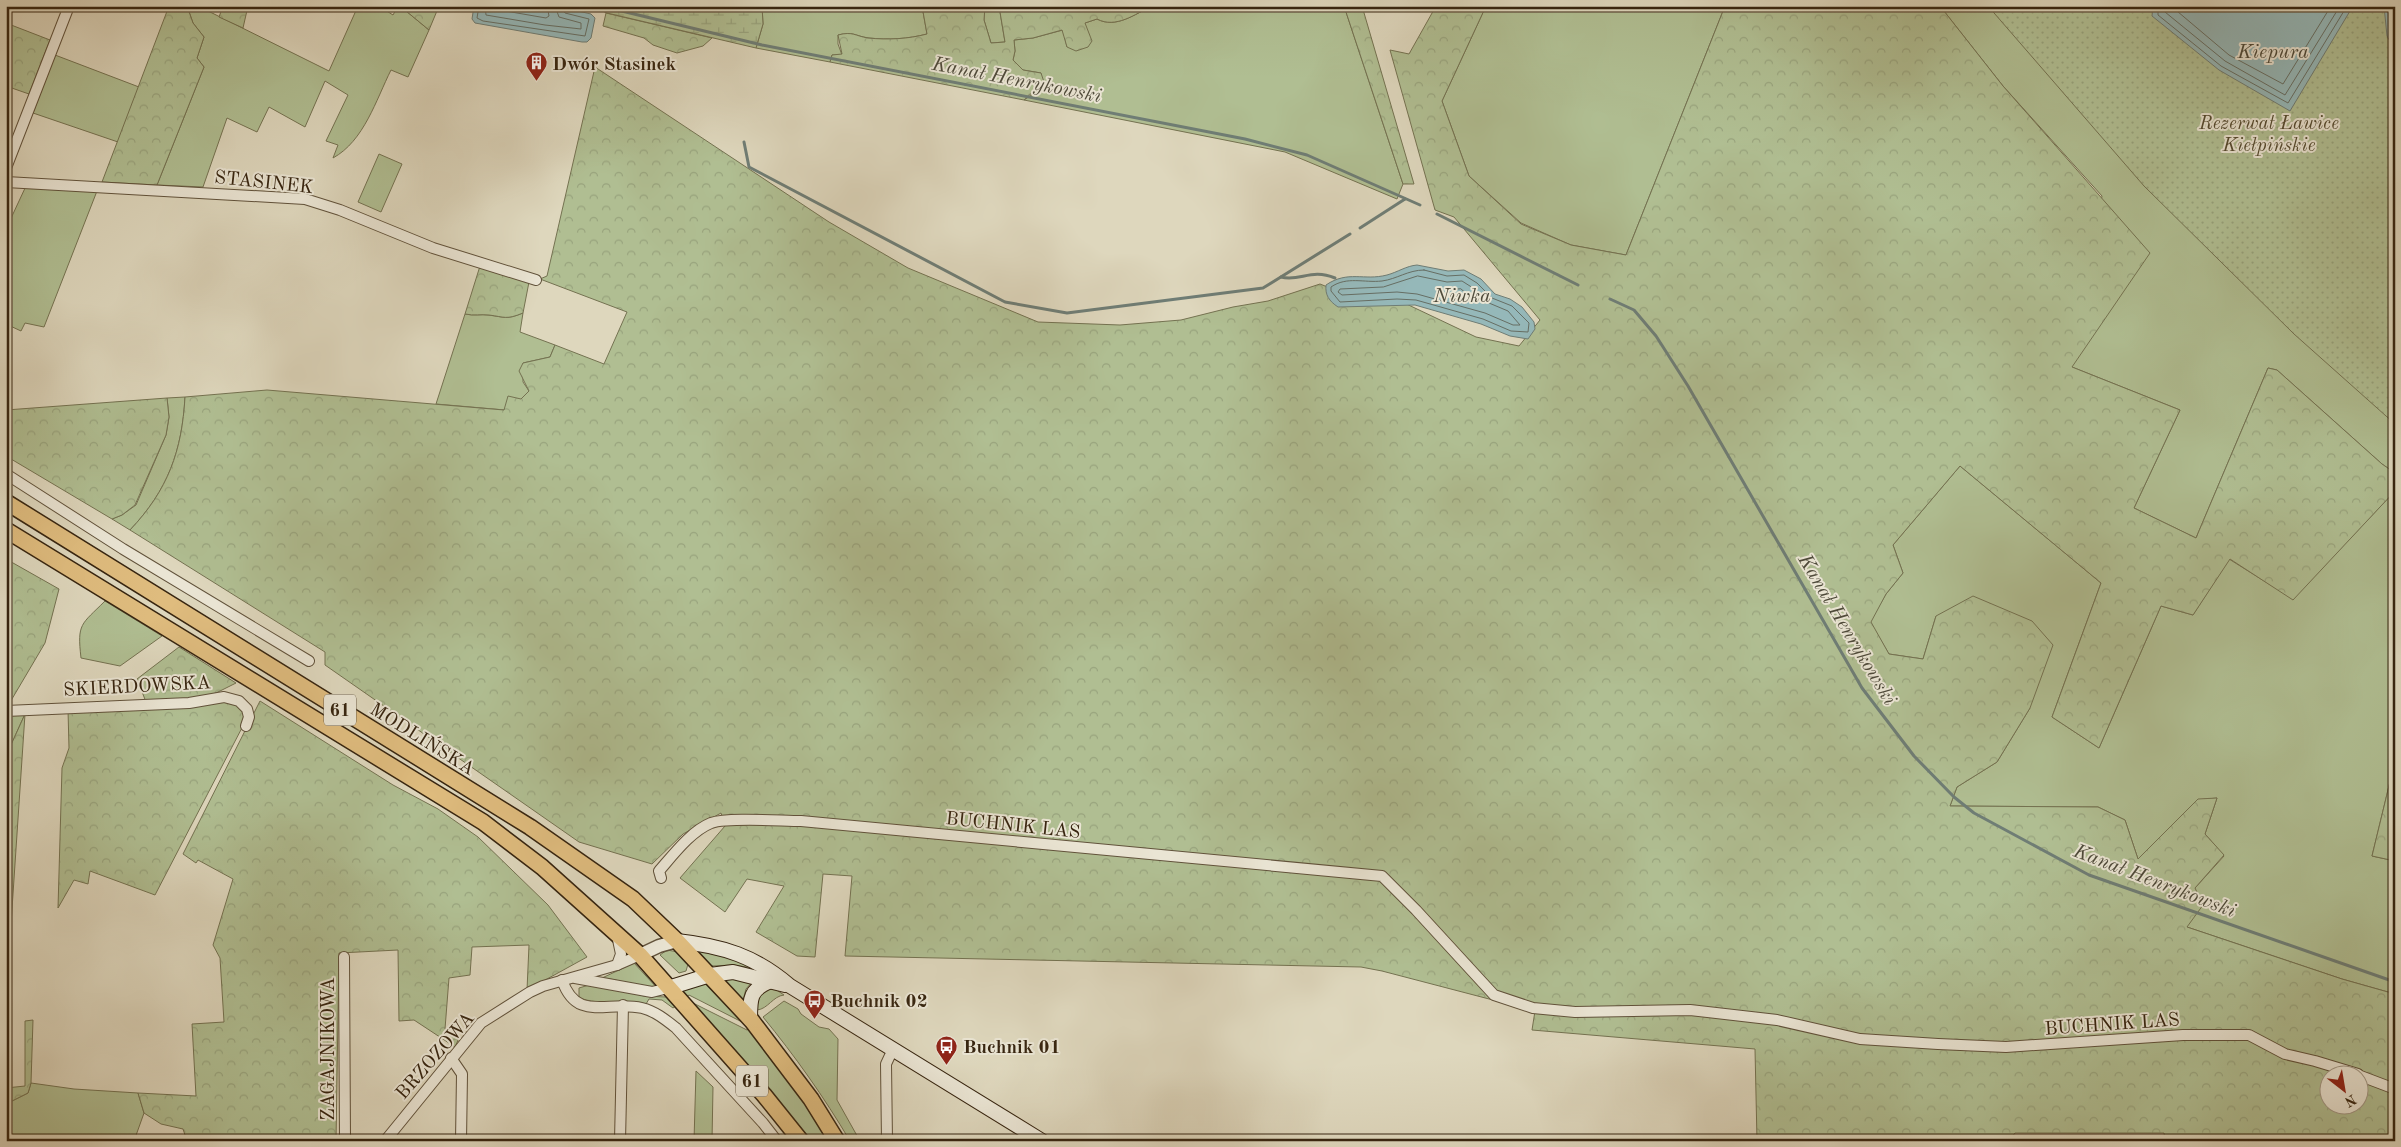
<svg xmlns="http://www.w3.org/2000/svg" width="2401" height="1147" font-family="'Old Standard TT',serif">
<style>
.grass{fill:#b0be92;stroke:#747251}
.forest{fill:url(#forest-crowns);stroke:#747251;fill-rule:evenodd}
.wetland{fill:url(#wetland-marsh);stroke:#747251}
.park{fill:url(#park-dots);stroke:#747251}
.water{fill:#95b8b9;stroke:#6f7d75}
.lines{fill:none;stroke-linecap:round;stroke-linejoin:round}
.shore{stroke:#666e64;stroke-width:1}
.stream{stroke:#6f7d75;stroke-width:3}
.minor-casing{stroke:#61523b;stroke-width:12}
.tertiary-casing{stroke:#61523b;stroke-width:15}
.secondary-casing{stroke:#372510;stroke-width:16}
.primary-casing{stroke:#372510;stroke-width:18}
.minor{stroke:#eae5d4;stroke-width:10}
.tertiary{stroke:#eae5d4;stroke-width:12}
.secondary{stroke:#eae5d4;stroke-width:14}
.primary{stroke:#dfbc7e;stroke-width:15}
.labels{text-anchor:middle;stroke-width:4;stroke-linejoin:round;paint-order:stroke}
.shield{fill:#eae5d4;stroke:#6d5f4b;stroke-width:1}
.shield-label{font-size:18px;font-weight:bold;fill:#372510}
.poi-label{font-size:19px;font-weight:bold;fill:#372510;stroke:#eae5d4;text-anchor:start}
.park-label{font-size:19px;font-style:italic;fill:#554b30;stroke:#eae5d4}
.street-label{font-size:19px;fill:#372510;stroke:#eae5d4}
.water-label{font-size:20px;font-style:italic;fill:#4e4a3a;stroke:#eae5d4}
</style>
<defs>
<pattern id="forest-crowns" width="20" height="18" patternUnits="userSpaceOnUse" patternTransform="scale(1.25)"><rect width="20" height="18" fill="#b0be92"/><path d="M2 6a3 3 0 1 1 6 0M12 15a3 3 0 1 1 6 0" fill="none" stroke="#98a37d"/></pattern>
<pattern id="wetland-marsh" width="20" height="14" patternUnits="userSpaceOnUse" patternTransform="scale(1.25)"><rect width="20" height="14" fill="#b0be92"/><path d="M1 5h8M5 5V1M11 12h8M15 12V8" fill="none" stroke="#98a37d"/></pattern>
<pattern id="park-dots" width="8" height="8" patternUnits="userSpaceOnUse" patternTransform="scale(1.25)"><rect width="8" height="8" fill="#b0be92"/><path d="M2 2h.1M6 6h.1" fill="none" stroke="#98a37d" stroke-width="1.8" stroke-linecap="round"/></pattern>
</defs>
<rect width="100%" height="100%" fill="#ded7bd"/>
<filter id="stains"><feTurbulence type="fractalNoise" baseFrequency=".004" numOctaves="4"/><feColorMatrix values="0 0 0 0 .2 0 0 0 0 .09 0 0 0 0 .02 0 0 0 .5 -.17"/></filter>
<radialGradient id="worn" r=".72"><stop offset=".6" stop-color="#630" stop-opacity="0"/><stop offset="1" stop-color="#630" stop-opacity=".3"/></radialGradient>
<g class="grass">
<path d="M187,6h11l131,65 29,-65h21l14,9 5,-9h2l29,24 -21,47 -17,-7c-15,30 -27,71 -58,88l5,-13 -12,-4 22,-46 -23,-14 -20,46 -36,-20 -12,25 -30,-14 -24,69 -46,-2 47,-118 -7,-9 7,-21 -11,-14z"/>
<path d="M762,6h160l5,28c-19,5 -38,6 -58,4 -15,-2 -15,-7 -31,-3v9l4,11h-10l-2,7 -74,-14 7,-24z"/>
<path d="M985,6h14l6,36 -14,1 -7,-23z"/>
<path d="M1152,6h192l59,178 -6,15 -112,-47 -261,-52 9,-6 8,-21 -18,-3 -10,-10 2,-9 -1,-11 19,-2 30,-8 4,17 18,-24 12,-4c19,10 38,-5 55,-13z"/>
<path d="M1486,6h239l-99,249 -55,-10 -50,-22 -52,-47 -27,-75z"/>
<path d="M1940,6h54l401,407v60l-13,-9 -105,-94 -9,-2 -72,170 -62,-30 46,-98 -108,-43 30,-171 -99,-110z"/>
<path d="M55,55l84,32 -21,55 -85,-29z"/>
<path d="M379,154l23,10 -21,48 -23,-10z"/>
<path d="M26,186l71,5 -53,136 -19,-4 -4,8 -15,-7v-95z"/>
<path d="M523,313l-3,19 35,13 -5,12 -27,6v19l6,9 -4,6 -20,13 -69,-6 29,-90c9,2 16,0 23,1 17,2 18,5 35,-2z"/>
<path d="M185,397c-3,54 -17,93 -55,133l-18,-11 10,-4 14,-10 30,-70 3,-18 -2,-19z"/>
<path d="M1960,466l141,117 -49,134 47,31 62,-142 32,9 36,-56 64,40 102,-108v270l-23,95 23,5v133l-53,-15 -155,-52 8,-39 29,-32 -19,-22 12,-36 -20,2 -59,59 -13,-39 -27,-13 -148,-1 7,-19 40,-25 33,-54 -94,-92 -13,43 -34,-5 -19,-32 16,-28 17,-21 -10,-28z"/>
<path d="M105,601l57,35 -42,30 -39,-8c-4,-35 0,-33 24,-57z"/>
<path d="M25,714l-19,42v-41z"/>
<path d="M667,950l11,2 10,12 -2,7 -7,2 -19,-18z"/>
<path d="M694,950l27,3 32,15 -20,-3 -22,1z"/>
<path d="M634,963l23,25c-19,1 -36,-9 -55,-10z"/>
<path d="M731,979l21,3 -6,7 -3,11 -19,-20z"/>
<path d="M709,982l35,39 -2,1 -53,-27 -4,3 -6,-8z"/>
<path d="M602,985l42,11 22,1 10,9 -3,2 -11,-8 -13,-1 -3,5c-18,-4 -56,1 -67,-7v-9l10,-3z"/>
<path d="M765,987l10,2 9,6c-11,1 -16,14 -27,15l-3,-12z"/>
<path d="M784,1001l14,8 3,5 18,13 10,2 9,10 -1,61 23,41h-10c-26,-44 -55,-85 -87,-124z"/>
<path d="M693,1003l54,27 3,-2 41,54 38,59h-20z"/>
<path d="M696,1071l17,16 -1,54h-18z"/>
<path d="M31,1083l43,6 64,4 6,20 -10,28h-128v-43l6,3 16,-8z"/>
</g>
<g class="forest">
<path d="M169,6h18l6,17 11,14 -7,21 7,9 -47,118 -55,-3z"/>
<path d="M223,6h25l-5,22 -24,-11z"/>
<path d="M400,6h39l-10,24z"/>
<path d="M922,6h63l-1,14 7,23 14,-1 -6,-36h153c-17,8 -36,23 -55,13l-12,4 7,18 -4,6 -12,4 -9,-4 -5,-17 -29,8 -19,2 1,11 -2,9 10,10 18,3 3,9 -20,18 -194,-38 2,-7 10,-1 -4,-19c15,-4 17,1 30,3 20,2 40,1 59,-4z"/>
<path d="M1344,6h18l52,178h-11z"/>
<path d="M1436,6h50l-44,95 27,75 52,48 50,21 55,10 99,-249h215l63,80 147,167 -78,114 108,43 -46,98 62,30 72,-170 9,2 105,94 13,9v18l-102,109 -63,-41 -37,56 -32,-9 -62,142 -47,-31 49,-134 -141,-117 -67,79 10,28 -17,21 -15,28 18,32 34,5 13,-43 37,-20 59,25 21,24 -23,63 -33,54 -40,25 -7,19 148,1 27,13 13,39 60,-60 19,-1 -12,36 19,21 -29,33 8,17 -16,22 155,52 53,15v147h-230l-1,-8h-149l-6,8 -112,-3 -2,3h-138l-2,-92 -223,-19 3,-19 -153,-40 -21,-4 -516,-11 7,-80 -29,-2 -8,83 -18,-1 -41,-24 28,-46 -37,-7 -22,33 -45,-34 45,-52 -4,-13 -38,21 -31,30 -73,-22 -254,-177v-13l-195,-122c38,-40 52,-79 55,-133l82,-7 237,20 4,-14 13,3 8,-8 -10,-20 4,-8 27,-6 5,-12 49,19 23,-52 -87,-33 7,-3 48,-209 234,155 79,46 130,54 82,3 61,-5 52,-13 35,-6 52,-17 15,6 63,10 78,37 43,9 21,-26 -86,-103 -19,-7 -45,-160 19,4zM2328,1074h30v30h-30z"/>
<path d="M606,13l106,25 -9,8 -26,7 -24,-8 -9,-7 -41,-12z"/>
<path d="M6,23l44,17 -21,54 -23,-8z"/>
<path d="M480,266l49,16 -6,31c-17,7 -18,4 -34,2 -8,-1 -15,1 -24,-1z"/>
<path d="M167,398l2,19 -3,18 -31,70 -13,10 -10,4 -106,-63v-46z"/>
<path d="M6,559l53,30 -14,54 -36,61 -3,1z"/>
<path d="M179,647l57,36 -22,11 -20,4 -48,4 -9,-23z"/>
<path d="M232,701l12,11 1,10 -90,173 -65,-24 -2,13 -14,-4 -16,28 4,-140 7,-20 -1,-38z"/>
<path d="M260,701l133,84 45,24 40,28 70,68 39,52 -60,33 2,-45 -57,2 -2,28 -21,3 -4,51 14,9 -4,9 -41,-27 -15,1 -1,-71 -59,3 -3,188h-149l-4,-12 -22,-5 -17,-11 -6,-20 58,3 -4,-72 32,-2 -4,-64 -7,-13 20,-66 -35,-19 -2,3 -13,-9z"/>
<path d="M25,714l-14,210 -5,35v-203z"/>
<path d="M2395,761v100l-23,-5z"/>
<path d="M33,1020l-2,63 -3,10 -16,8 -6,-3v-10l19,-2v-65z"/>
</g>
<path class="wetland" d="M600,6h162l1,18 -7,24 -149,-35 -7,-3z"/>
<path class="park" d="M1988,6h407v418l-101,-90 -150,-148z"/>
<g class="water">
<path d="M474,6h82l35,8 4,4 -4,20 -4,4h-5l-107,-19 -3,-4z"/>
<path d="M2153,6h200l-63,105 -71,-41 -67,-54z"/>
<path d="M2384,6h11v44l-8,-14z"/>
<path d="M1417,265l31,6 16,-1 17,9 14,15 15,5 12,8 12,15 1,7 -7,10 -18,-3 -29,-12 -66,-19 -77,2c-9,-6 -13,-12 -12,-22 22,-15 38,-4 61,-10 11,-3 19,-9 30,-10z"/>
</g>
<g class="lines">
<g class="shore">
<path d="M479,6l-2,12 6,3 102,15 4,-17 -24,-6 -4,-7"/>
<path d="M485,6l1,9 59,10 36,4v-6l-22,-6 -4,-11"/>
<path d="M492,6l2,3 52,9 3,-2 -2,-10"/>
<path d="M2158,6v9l63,51 67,37 59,-97"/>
<path d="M2164,6l1,6 60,49 60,34 55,-89"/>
<path d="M2171,6l58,49 54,29 48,-78"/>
<path d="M1424,270l23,6 17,-1 13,8 15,15 20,8 17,17 -1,9 -17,-1 -28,-12 -67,-19 -19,-1 -57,3 -9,-11v-4c16,-11 33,-4 51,-6 15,-2 26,-11 42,-11z"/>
<path d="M1418,276l29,6 15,-1 11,7 16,15 19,8 12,14h-7l-28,-12 -68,-19 -20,-2 -55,3 -4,-3 2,-3 43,-2z"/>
<path d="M1461,289l12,10 -1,3 -18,-4 -7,-5 2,-3z"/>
</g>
<g class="stream">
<path d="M601,6l161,39 483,94 62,16 113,50"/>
<path d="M744,142l5,25 256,135 62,11 196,-25 87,-54"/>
<path d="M1437,214l141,71"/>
<path d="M1360,228l45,-29"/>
<path d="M1281,277c19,5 30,-9 54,1"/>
<path d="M1610,299l24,11 22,26 32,50 174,302 52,68 40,41 20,16 115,62 306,107"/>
</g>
<defs>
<g id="minor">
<path d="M6,168l63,-162"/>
<path d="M6,182l299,17 35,11 93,38 103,32"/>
<path d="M6,474l117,75 186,112"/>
<path d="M6,711l183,-8 35,-6 15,4 8,8 2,8 -3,9"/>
<path d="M661,878l-2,-7c14,-16 32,-40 52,-48 17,-6 70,-2 90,-2l581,55 34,34 78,85 39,13 42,4 115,-2 87,10 83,19 78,5 68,3 177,-12h66l36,19 30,7 43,13"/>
<path d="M617,935l4,19 -4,11"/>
<path d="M344,957l1,184"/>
<path d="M575,978l77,14 16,-4"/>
<path d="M562,980c15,43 45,20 80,28 13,3 24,12 34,20l87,95 14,18"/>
<path d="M451,1058l11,16 -1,67"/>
<path d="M2358,1075l37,14"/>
<path d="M385,1141l96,-118 49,-31 13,-6 74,-21 23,-10"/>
<path d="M620,1141l3,-136"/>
<path d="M887,1141l-1,-77 7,-15"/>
</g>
<path id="tertiary" d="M640,955l19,-9 18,-5"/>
<g id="secondary">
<path d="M677,941c46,5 78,15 113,45l252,155"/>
<path d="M668,988l42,-13 23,-3 52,13"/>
<path d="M750,1019c0,-21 0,-30 21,-38"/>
</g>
<g id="primary">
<path d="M6,502l524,325 103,72 44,42 75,80 59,78 26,42"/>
<path d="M6,530l477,292 59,45 98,88 124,140 37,46"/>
</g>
</defs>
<use href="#minor" class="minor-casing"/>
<use href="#tertiary" class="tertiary-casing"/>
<use href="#secondary" class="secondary-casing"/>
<use href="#primary" class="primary-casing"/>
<use href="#minor" class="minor"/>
<use href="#tertiary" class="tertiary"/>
<use href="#secondary" class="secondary"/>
<use href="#primary" class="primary"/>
</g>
<defs>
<symbol id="building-pin" viewBox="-11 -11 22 30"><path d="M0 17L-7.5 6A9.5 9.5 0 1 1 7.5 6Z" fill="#8f2418" stroke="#eae5d4"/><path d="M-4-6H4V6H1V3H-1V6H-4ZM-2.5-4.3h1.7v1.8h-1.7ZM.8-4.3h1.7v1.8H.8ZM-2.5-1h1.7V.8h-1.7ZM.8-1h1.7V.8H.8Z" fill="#fff"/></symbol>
<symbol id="bus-pin" viewBox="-11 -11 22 30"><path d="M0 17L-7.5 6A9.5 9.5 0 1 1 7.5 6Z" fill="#8f2418" stroke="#eae5d4"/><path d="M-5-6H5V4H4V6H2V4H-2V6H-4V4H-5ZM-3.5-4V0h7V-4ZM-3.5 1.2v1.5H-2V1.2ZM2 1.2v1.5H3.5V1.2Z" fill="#fff"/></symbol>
</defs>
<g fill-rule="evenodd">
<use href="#building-pin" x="524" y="50" width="25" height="34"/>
<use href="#bus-pin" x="802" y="988" width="25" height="34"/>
<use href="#bus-pin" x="934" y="1034" width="25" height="34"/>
</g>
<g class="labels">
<g class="shield">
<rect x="324" y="694.5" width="32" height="31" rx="4"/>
<rect x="736" y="1065.5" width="32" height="31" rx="4"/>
</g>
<g class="shield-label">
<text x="340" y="716">61</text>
<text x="752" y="1087">61</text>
</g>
<g class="poi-label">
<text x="552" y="70">Dwór Stasinek</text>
<text x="830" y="1007">Buchnik 02</text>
<text x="963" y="1053">Buchnik 01</text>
</g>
<g class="park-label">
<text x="2269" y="129">Rezerwat Ławice<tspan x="2269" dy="22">Kiełpińskie</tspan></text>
</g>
<g class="street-label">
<text transform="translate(264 181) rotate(6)" y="7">STASINEK</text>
<text transform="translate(137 685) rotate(-3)" y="7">SKIERDOWSKA</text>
<text transform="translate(423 738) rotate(32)" y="7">MODLIŃSKA</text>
<text transform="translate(1013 824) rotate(6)" y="7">BUCHNIK LAS</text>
<text transform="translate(2112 1023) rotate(-4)" y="7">BUCHNIK LAS</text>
<text transform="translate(327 1049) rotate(-90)" y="7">ZAGAJNIKOWA</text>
<text transform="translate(434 1055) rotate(-49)" y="7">BRZOZOWA</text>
</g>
<g class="water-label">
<text x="2273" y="58">Kiepura</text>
<text transform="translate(1017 79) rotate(11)" y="7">Kanał Henrykowski</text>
<text x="1462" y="302">Niwka</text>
<text transform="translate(1848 629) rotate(59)" y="7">Kanał Henrykowski</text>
<text transform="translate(2155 880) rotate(21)" y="7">Kanał Henrykowski</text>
</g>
</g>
<rect width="2401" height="1147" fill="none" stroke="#ded7bd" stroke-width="25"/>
<rect x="8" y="8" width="2386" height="1132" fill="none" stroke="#372510" stroke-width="2.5"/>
<rect x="12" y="12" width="2376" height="1122" fill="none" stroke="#372510"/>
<g transform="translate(2344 1090) rotate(149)"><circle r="24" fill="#eae5d4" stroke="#a29886"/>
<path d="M0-4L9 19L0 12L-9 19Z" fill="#8f2418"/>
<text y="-8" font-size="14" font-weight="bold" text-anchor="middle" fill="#372510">N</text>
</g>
<rect width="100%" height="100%" filter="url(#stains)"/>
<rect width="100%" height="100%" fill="url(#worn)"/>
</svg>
